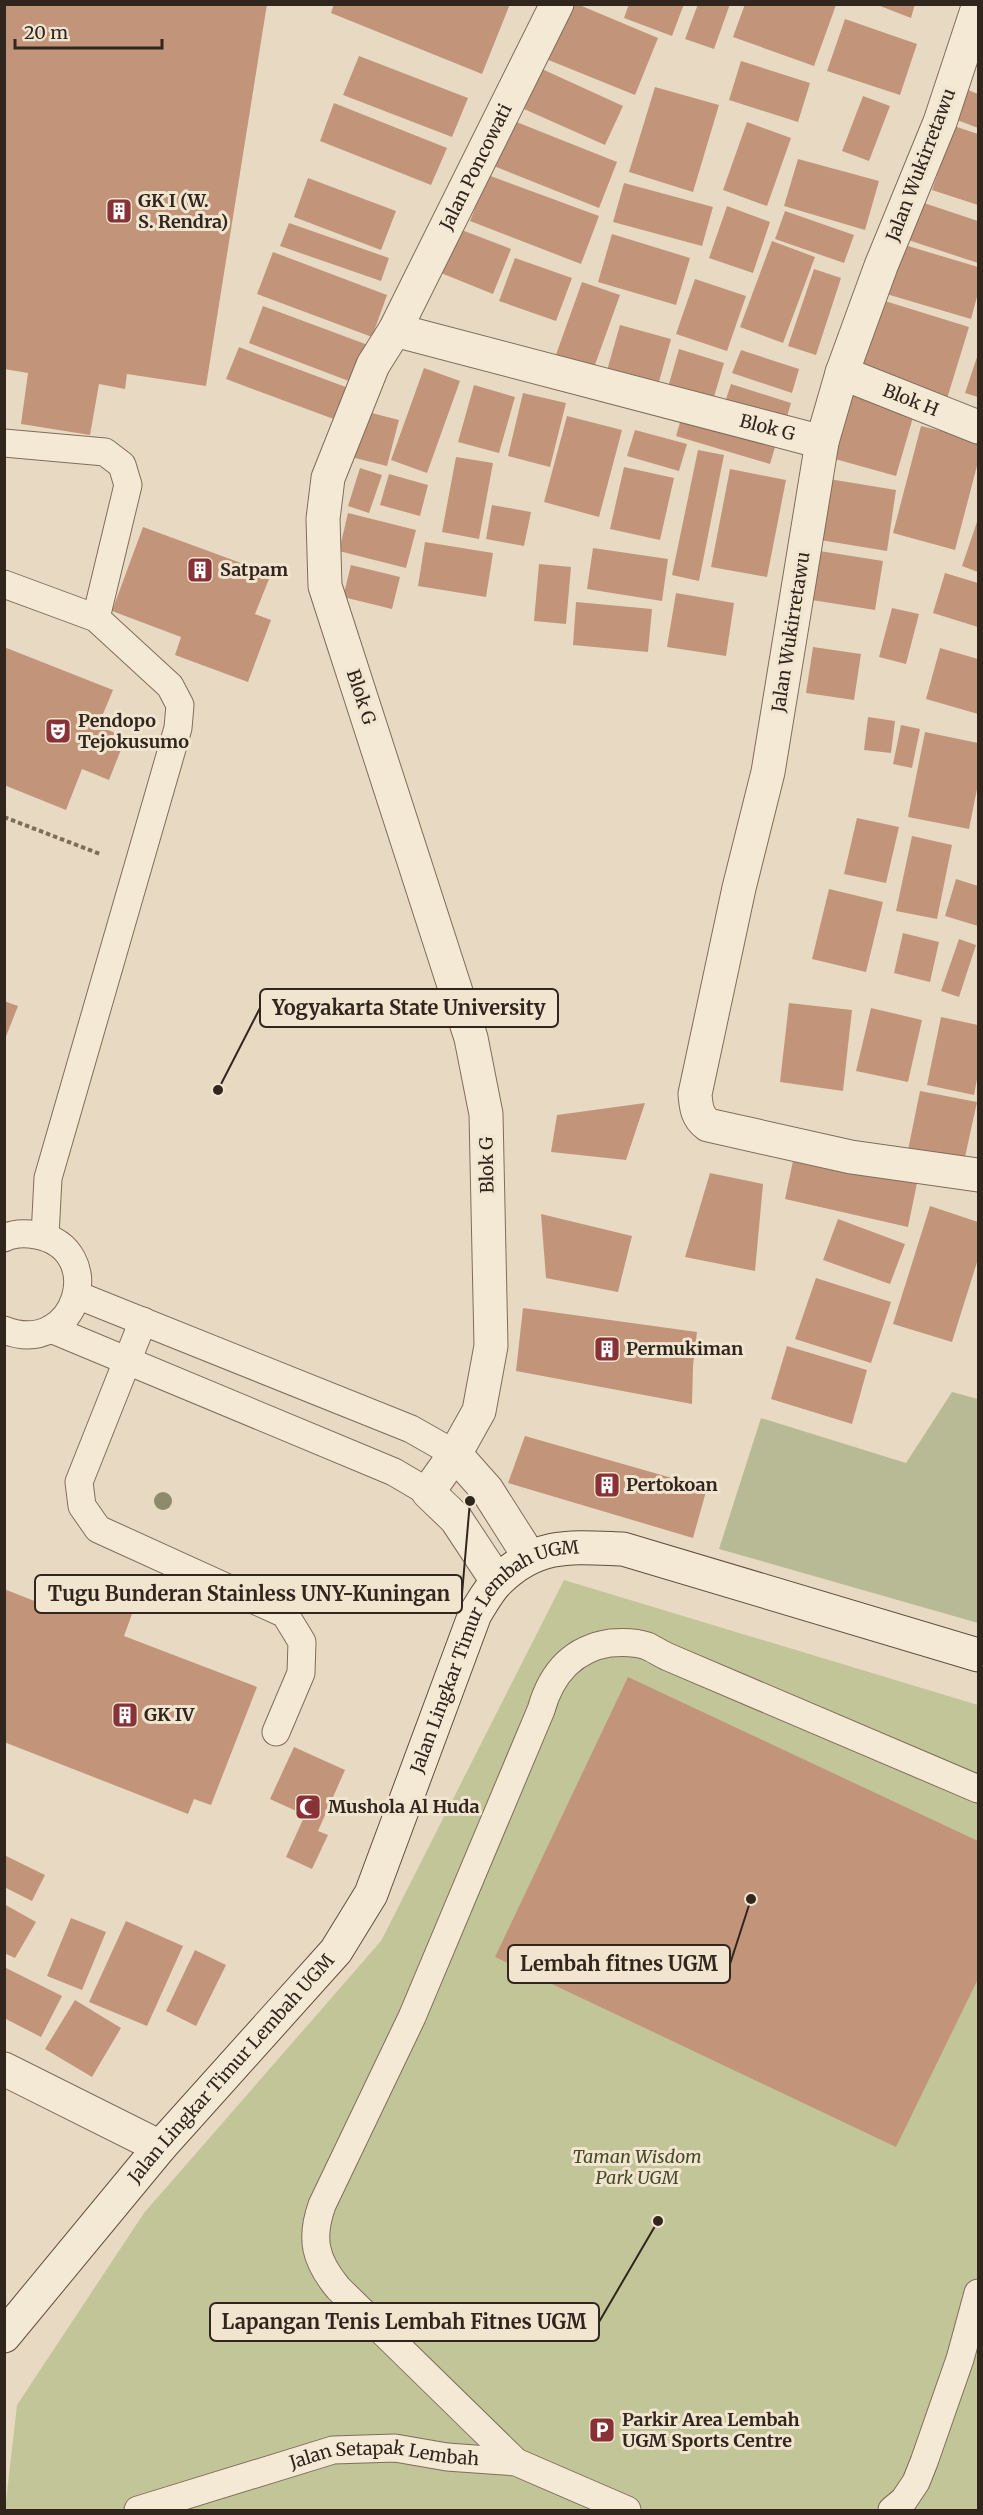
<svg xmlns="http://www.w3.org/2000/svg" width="983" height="2515" font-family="Merriweather,serif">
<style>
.green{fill:#c2c597}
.cemetery{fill:#b8ba96}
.building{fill:#c2957b}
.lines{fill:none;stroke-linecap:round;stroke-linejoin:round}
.lane-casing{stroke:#806c5b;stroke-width:29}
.street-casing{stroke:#806c5b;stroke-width:35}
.secondary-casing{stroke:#624e3e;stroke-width:35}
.path{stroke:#806c5b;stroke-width:4;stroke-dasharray:4.5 3;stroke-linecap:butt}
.lane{stroke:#f4e9d4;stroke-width:27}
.street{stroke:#f4e9d4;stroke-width:33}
.secondary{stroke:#f4e9d4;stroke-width:33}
.tree{fill:#8e8b6c}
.labels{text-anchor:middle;stroke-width:6;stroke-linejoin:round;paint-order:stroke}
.street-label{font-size:18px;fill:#31261e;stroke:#f1e5d0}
.poi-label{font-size:18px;font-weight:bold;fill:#31261e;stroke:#f1e5d0;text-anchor:start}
.park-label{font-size:18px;font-style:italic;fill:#444b26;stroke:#f1e5d0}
.leader{fill:none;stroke:#31261e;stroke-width:2}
.callout-dot{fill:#31261e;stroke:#f1e5d0;stroke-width:2}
.callout{fill:#f1e5d0;stroke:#31261e;stroke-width:2}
.callout-label{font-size:20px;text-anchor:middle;font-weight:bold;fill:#31261e}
</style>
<rect width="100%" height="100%" fill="#e8dac2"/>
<path class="green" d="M564,1580l414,125v805h-973l12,-105 127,-192 237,-272z"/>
<path class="cemetery" d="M952,1392l26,7v224l-259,-74 42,-131 145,45z"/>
<g class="building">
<path d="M4,4h263l-61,382 -79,-12 -2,15 -26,-5 -9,51 -69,-11 7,-51 -24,-4z"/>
<path d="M334,4h176l-28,70 -151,-61z"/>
<path d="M568,4h9l81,34 -23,57 -89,-36z"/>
<path d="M629,4h55l-12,32 -48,-18z"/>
<path d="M698,4h32l-16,45 -29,-10z"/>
<path d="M745,4l91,1 -22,61 -81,-29z"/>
<path d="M875,4h40l-4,14z"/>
<path d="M845,19l72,25 -17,51 -73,-24z"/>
<path d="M359,56l109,42 -16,39 -109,-42z"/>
<path d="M741,61l69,22 -12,39 -69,-22z"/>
<path d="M542,69l81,37 -18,39 -81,-36z"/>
<path d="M655,87l64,18 -26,87 -64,-20z"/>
<path d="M963,88l15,6v34l-26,-10z"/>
<path d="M863,96l27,10 -21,55 -27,-10z"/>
<path d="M334,103l113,45 -16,37 -111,-44z"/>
<path d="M509,119l108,43 -18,46 -108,-43z"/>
<path d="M747,122l44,16 -24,68 -44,-16z"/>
<path d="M954,126l24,8v71l-46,-15z"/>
<path d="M798,159l81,22 -14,49 -81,-24z"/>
<path d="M488,175l111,41 -18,48 -111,-43z"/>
<path d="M308,178l88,33 -15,39 -87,-33z"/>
<path d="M624,183l89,24 -11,39 -89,-24z"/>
<path d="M915,200l63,21v42l-76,-25z"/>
<path d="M727,206l43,16 -17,51 -44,-15z"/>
<path d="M785,211l69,24 -10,28 -69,-24z"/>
<path d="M289,223l100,35 -8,23 -101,-35z"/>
<path d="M454,227l57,22 -18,45 -57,-23z"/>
<path d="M612,234l78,24 -14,47 -78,-23z"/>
<path d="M772,241l43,16 -32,86 -43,-16z"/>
<path d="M898,243l80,24v26l-7,26 -88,-26z"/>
<path d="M273,252l114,43 -15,42 -115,-43z"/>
<path d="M515,258l57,20 -16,43 -57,-20z"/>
<path d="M814,269l27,9 -25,77 -28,-9z"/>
<path d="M695,279l51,17 -19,55 -51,-17z"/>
<path d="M582,282l38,13 -29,81 -38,-13z"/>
<path d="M872,297l97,30 -23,75 -97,-30z"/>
<path d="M263,306l105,39 -14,38 -105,-40z"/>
<path d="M620,325l51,14 -16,57 -51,-15z"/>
<path d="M239,347l112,42 -12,32 -113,-42z"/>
<path d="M679,349l45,14 -13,44 -45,-13z"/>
<path d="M741,350l58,19 -7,24 -60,-20z"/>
<path d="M978,354v43l-13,-4z"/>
<path d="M424,368l36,13 -33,92 -36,-13z"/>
<path d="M731,384l60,19 -8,27 -61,-19z"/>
<path d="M474,385l41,12 -16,56 -41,-11z"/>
<path d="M854,390l62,17 -20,69 -61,-17z"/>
<path d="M523,393l43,10 -16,64 -42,-11z"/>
<path d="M684,409l94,28 -8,27 -94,-28z"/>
<path d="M364,411l35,9 -12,46 -36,-9z"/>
<path d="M567,416l55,14 -23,87 -55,-15z"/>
<path d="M921,426l57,14v22l-23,88 -62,-17z"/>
<path d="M635,430l52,14 -8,27 -52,-15z"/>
<path d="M698,450l26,5 -25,126 -27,-6z"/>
<path d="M456,457l37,6 -14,76 -37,-7z"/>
<path d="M624,467l50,11 -14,62 -50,-11z"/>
<path d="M360,468l22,7 -13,38 -21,-7z"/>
<path d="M730,469l56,11 -19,97 -56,-10z"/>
<path d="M389,474l39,11 -8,31 -40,-11z"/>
<path d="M823,478l73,12 -9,61 -73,-12z"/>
<path d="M492,505l39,7 -7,34 -38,-7z"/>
<path d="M348,513l68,17 -10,38 -67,-17z"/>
<path d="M978,519v53l-16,-6z"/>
<path d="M143,527l128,47 -16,40 16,6 -23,62 -73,-27 6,-18 -69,-26z"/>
<path d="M425,542l68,11 -7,44 -68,-11z"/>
<path d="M593,548l75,11 -6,42 -75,-12z"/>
<path d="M807,549l76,12 -8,49 -76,-12z"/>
<path d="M539,564l32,3 -5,57 -32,-3z"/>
<path d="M351,565l49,12 -8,32 -49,-12z"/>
<path d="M945,573l33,10v44l-45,-14z"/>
<path d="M676,593l58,10 -8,53 -59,-9z"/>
<path d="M576,602l76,7 -4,43 -75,-7z"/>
<path d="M892,608l27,6 -13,50 -27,-7z"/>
<path d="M4,647l109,43 -15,36 28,11 -17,43 -27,-11 -16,41 -62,-25z"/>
<path d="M813,647l48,7 -7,46 -48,-7z"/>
<path d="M940,648l38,11v55l-52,-15z"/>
<path d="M868,717l27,4 -4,32 -27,-3z"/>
<path d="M901,725l19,4 -8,39 -19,-4z"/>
<path d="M925,732l53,11v41l-9,45 -61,-12z"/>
<path d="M857,818l42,9 -13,56 -42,-9z"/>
<path d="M912,836l40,9 -15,74 -41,-8z"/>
<path d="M956,879l22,7v40l-33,-10z"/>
<path d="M829,889l54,13 -17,70 -54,-13z"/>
<path d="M903,933l36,9 -9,40 -36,-9z"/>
<path d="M959,939l17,6 -17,52 -18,-6z"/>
<path d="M4,1001l14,5 -13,33h-1z"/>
<path d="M789,1003l63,7 -9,81 -63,-9z"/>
<path d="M871,1008l51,12 -14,62 -52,-11z"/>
<path d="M941,1017l37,8v49l-4,21 -47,-10z"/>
<path d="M920,1091l57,11 -14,64 -56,-11z"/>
<path d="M645,1103l-19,57 -75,-8 6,-37z"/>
<path d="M794,1156l123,27 -9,44 -123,-28z"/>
<path d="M710,1173l53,11 -8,87 -70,-14z"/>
<path d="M930,1206l48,16v37l-26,83 -59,-18z"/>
<path d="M541,1214l91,22 -14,56 -72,-14z"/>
<path d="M838,1219l67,25 -15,40 -67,-24z"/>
<path d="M816,1278l75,24 -20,61 -76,-24z"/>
<path d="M523,1308l174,24 -4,34 -1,38 -176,-33z"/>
<path d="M787,1346l80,24 -15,54 -81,-25z"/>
<path d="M525,1436l182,52 -14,50 -185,-55z"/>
<path d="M4,1589l56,22 8,-22 64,25 -8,22 133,51 -46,118 -17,-6 -6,15 -184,-72z"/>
<path d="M628,1677l350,164v138l-82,168 -401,-190z"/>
<path d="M294,1747l51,23 -27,61 10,4 -16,34 -26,-12 19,-42 -35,-16z"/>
<path d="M4,1855l41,20 -13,26 -28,-14z"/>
<path d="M4,1904l32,18 -21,36 -11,-5z"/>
<path d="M71,1918l35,14 -24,58 -35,-14z"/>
<path d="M126,1921l57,25 -36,80 -58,-24z"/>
<path d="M195,1950l31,15 -30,61 -30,-15z"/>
<path d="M4,1967l58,29 -21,41 -37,-19z"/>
<path d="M75,2000l46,28 -29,49 -47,-28z"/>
</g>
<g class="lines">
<defs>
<g id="lane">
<path d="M4,443l101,9 17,13 6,20 -32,133"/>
<path d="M4,584l92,34 74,68 10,19 -2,23 -130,450 -3,58"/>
<path d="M4,1238c10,-5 21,-5 32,-3 73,13 42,124 -32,95"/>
<path d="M77,1295l334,134 44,25"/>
<path d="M143,1321l-64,161 3,24 16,23 187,85 17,28 -1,31 -25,59"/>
<path d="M51,1329l343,143 34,20"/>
<path d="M516,2462l-178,-174c-23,-28 -28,-49 -16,-83l90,-188 129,-307c10,-36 31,-61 69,-67 12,-1 26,-1 37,3 7,3 14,8 21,11l310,132"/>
<path id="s1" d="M138,2510l195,-60 62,-2 52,9 69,5 111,48"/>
<path d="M892,2510l12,-10 12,-18 8,-20 36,-103 18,-66"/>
</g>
<g id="street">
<path d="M978,7l-38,115 -59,144 -39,107 -20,69 -54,330 -29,116 -44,206c1,13 2,23 13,31l143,32 127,18"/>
<path id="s2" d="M395,330l162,-326"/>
<path id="s3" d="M842,373l136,54"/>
<path d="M455,1454l32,36 42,66"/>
<path id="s4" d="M497,1581l-41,-62 -28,-27 27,-38 24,-43 12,-65 -5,-232 -15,-76 -146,-452 -2,-67 5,-41 45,-113 22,-35 427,112"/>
<path d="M4,2069l156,78"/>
</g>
<g id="secondary">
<path id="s5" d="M4,2336l156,-189 176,-196 35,-57 104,-280c7,-11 14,-25 24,-34 39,-38 73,-33 124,-31l355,106"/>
</g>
</defs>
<use href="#lane" class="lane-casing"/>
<use href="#street" class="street-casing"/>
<use href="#secondary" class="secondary-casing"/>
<path class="path" d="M4,817l96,37"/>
<use href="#lane" class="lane"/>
<use href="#street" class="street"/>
<use href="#secondary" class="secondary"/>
</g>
<circle class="tree" cx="163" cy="1501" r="9"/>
<defs>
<symbol id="building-square" viewBox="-11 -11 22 22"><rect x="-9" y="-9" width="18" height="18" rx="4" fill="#883237" stroke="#f1e5d0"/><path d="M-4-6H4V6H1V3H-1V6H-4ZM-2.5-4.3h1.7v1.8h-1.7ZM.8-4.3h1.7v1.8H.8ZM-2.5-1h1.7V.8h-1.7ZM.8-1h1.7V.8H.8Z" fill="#fff"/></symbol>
<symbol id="theatre-square" viewBox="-11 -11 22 22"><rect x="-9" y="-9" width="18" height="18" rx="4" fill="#883237" stroke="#f1e5d0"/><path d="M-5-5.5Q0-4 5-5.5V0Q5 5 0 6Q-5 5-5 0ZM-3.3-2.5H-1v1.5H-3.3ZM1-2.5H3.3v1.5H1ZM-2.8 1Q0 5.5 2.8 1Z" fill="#fff"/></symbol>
<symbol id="mosque-square" viewBox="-11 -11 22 22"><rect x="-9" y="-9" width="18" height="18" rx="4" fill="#883237" stroke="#f1e5d0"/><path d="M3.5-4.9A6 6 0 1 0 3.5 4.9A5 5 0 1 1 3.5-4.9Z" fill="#fff"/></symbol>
<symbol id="parking-square" viewBox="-11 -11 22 22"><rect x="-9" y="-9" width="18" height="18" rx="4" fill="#883237" stroke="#f1e5d0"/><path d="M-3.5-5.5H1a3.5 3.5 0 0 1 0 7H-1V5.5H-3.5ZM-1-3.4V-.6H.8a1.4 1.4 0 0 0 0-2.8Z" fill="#fff"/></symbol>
</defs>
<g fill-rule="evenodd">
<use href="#building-square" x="104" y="196" width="30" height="30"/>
<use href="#building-square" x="185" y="555" width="30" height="30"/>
<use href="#theatre-square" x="43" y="716" width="30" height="30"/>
<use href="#building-square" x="592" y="1334" width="30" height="30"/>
<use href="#building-square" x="592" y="1470" width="30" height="30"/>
<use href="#building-square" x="110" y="1700" width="30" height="30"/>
<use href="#mosque-square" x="293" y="1792" width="30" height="30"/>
<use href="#parking-square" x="587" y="2415" width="30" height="30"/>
</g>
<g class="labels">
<g class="street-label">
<text transform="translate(921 165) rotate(-69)" y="6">Jalan Wukirretawu</text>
<text dy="6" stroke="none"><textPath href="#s2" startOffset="182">Jalan Poncowati</textPath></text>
<text dy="6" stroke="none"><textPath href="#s3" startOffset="74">Blok H</textPath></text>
<text dy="6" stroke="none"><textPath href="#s4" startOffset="1716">Blok G</textPath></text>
<text transform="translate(791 632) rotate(-81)" y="6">Jalan Wukirretawu</text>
<text transform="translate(361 697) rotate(72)" y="6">Blok G</text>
<text transform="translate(487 1165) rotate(-91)" y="6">Blok G</text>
<text dy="6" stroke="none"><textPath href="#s5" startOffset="855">Jalan Lingkar Timur Lembah UGM</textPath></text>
<text dy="6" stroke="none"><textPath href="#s5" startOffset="351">Jalan Lingkar Timur Lembah UGM</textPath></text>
<text dy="6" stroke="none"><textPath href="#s1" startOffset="255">Jalan Setapak Lembah</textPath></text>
</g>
<g class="poi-label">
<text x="138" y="207">GK I (W.<tspan x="138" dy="21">S. Rendra)</tspan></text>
<text x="220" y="576">Satpam</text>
<text x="78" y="727">Pendopo<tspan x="78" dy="21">Tejokusumo</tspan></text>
<text x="626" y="1355">Permukiman</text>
<text x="626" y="1491">Pertokoan</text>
<text x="144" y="1721">GK IV</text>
<text x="328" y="1813">Mushola Al Huda</text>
<text x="622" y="2426">Parkir Area Lembah<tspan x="622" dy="21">UGM Sports Centre</tspan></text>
</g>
<g class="park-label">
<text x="637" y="2163">Taman Wisdom<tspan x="637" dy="21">Park UGM</tspan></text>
</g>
</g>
<path class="leader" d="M218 1090L260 1008M470 1501L462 1594M751 1899L730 1964M658 2221L599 2322"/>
<g class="callout-dot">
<circle cx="218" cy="1090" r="6"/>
<circle cx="470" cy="1501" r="6"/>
<circle cx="751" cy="1899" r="6"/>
<circle cx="658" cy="2221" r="6"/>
</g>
<g class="callout">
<rect x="260" y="989" width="298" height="38" rx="6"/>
<rect x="35" y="1575" width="427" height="38" rx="6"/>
<rect x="508" y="1945" width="222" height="38" rx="6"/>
<rect x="210" y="2303" width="389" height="38" rx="6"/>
</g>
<g class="callout-label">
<text x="409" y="1015">Yogyakarta State University</text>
<text x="249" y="1601">Tugu Bunderan Stainless UNY-Kuningan</text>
<text x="619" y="1971">Lembah fitnes UGM</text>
<text x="404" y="2329">Lapangan Tenis Lembah Fitnes UGM</text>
</g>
<rect width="983" height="2515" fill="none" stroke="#31261e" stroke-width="12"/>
<path d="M15 39v9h147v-9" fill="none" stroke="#31261e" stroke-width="3"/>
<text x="24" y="39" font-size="18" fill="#31261e" stroke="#f1e5d0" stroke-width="4.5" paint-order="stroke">20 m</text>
</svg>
